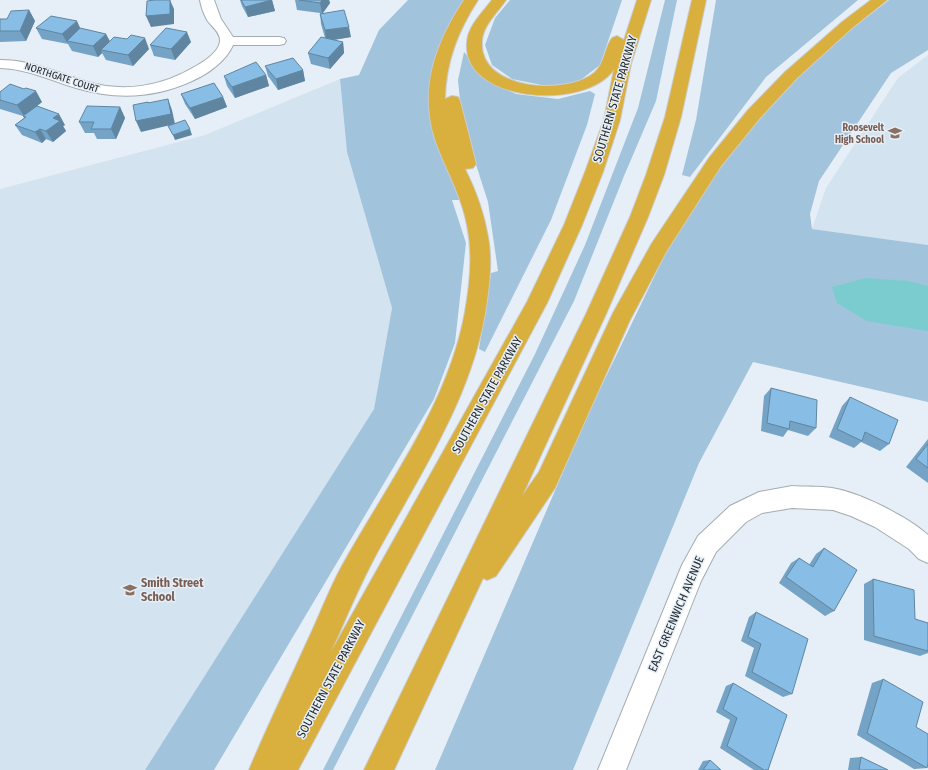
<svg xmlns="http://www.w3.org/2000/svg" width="928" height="770" font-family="'Fira Sans Condensed',sans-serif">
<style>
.built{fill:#d3e3f0}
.green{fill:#a2c3dc}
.water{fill:#7acccf}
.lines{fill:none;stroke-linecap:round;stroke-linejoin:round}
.street-casing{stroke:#a3acb3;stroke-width:2}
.highway-casing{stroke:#cbcccc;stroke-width:2}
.street{fill:#fff;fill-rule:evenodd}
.highway{fill:#d9af3e;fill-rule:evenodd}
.wall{fill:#75a3c6}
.shaded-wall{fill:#5f85a1}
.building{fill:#88bee6;stroke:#5f85a1}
.labels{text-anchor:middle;stroke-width:3;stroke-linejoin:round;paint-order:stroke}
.far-street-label{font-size:10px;fill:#25292c;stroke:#e6eff7}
.far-education-label{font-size:10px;font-weight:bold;fill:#785e54;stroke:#e6eff7;text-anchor:end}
.street-label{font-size:12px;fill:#25292c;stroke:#e6eff7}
.education-label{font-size:12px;font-weight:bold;fill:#785e54;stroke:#e6eff7;text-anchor:start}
</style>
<rect width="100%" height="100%" fill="#e6eff7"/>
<g class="built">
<path d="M928,55v190l-116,-16 14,-41 72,-110z"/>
<path d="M340,79l7,73 45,156 -18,101 -229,361h-145v-581l205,-54z"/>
</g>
<g class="green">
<path d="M408,0h57l-33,98 31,102h-11l14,43 -11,100 -21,56 -220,371h-69l229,-361 18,-101 -45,-156 -7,-73 19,-4 20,-45z"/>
<path d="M510,0h112l-22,65 -22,17 -32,4 -34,-7 -20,-14 -7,-20 10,-27z"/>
<path d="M665,0h12l-21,101 -32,75 -50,125 -241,469h-10l212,-416 50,-109 53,-137z"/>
<path d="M716,0h142l-92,77 -76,100 -8,-2 14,-55z"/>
<path d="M889,0h39v50l-37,23 -72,108 -9,33 2,15 116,16v157l-175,-40 -54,101 -126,307h-138l153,-356 85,-176 61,-91 87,-94z"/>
<path d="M464,52l26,29 26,13 42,5 32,-8 5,3 -8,31 -36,95 -66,132 -6,-3 12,-76 7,-2 -10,-69 -26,-81 -4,-41z"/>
</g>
<path class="water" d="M866,278l42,3 20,5v45l-61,-10 -30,-18 -5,-16z"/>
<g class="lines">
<defs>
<g id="street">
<path d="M200,0h14l7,19 12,18h46l5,1 2,3 -2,3 -5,1h-46c-7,16 -25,29 -41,36 -37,17 -76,19 -116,7 -26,-8 -48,-19 -76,-20v-8c32,0 58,13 88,22 37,11 75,4 108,-16 9,-5 24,-15 24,-26 0,-8 -9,-14 -13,-20 -3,-6 -6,-13 -7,-20z"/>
<path d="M792,486c13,1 27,0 40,2 27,4 76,29 96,47v28l-9,-4 -10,-10 -34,-22 -24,-11 -18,-6 -41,-2 -30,5 -16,9 -30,30 -15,29 -75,189h-28l84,-205 16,-29 32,-30 29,-14z"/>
</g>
<g id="highway">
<path d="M464,0h14c-20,31 -32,61 -33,99l7,-3 6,1 2,4 16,63 -3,4 -8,1c11,22 19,44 23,68 4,22 2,42 -1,64 -12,91 -65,170 -109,250 -18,33 -32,67 -47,101l196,-350 37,-77 21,-53 19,-52 10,-51c-28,43 -153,33 -147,-27 1,-16 16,-30 25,-42h14c-8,12 -24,26 -24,42 -3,48 84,54 112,31 11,-9 10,-24 18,-35l5,-2 7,4 13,-40h14l-20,64 -11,56 -17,52 -21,53 -35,78 -249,467h-49c18,-43 38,-84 57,-126 13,-27 23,-55 37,-80 45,-81 105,-159 122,-252 5,-29 8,-58 2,-87 -5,-27 -18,-50 -28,-75 -22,-54 -6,-103 25,-150z"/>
<path d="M692,0h14l-25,117 -17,58 -16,42 -42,97 -84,182 17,-24 74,-159 39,-70 57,-85 39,-48 37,-38 57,-50 29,-22h16l-35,28 -55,50 -37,40 -39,48 -55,86 -36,68 -75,168 -59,88 -9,4 -4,-2 -89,192h-30l222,-456 44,-97 16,-42 19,-58z"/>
</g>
</defs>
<use href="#street" class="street-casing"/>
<use href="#highway" class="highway-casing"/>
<use href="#street" class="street"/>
<use href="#highway" class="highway"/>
</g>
<g class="wall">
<path d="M240,0h32l3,11 -27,6 -6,-11z"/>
<path d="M295,0h34l1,3 -7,10 28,24 -17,3 9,2 1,11 -14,16 -19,-5 -3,-11 17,-15 -4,-14 -1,-11 -23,-3z"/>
<path d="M29,10l6,11 -9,20 -26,1v-23h7z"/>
<path d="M36,28l44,1 26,5 4,7 39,8 -16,17 -27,-6 -4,-7 -4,4 -26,-6 -4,-7 -26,-5z"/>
<path d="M191,42l-16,18 -21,-4 -4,-11z"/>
<path d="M265,66l38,4 2,11 -27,9 -10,-14z"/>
<path d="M266,75l3,11 -34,12 -8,-12 -3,-10z"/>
<path d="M0,91l42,11 -5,4 28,19 -2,1 3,5 -13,11 -7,-3 -4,4 -20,-8 -7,-10 9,-7 -1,-2 -23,-7z"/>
<path d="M181,94l42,3 4,10 -32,12 -10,-15z"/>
<path d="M120,107l5,11 -9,21h-19l-3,-6h-9l-6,-11z"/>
<path d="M771,388l45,40 -8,8 -20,-6 -5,7 -22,-6 3,-35z"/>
<path d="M850,397l39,47 -9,7 -19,-9 -7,6 -25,-11 13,-31z"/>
<path d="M928,439v44l-22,-16z"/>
<path d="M824,548l10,63 -9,5 -46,-33 12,-20 8,-5 10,7 7,-11z"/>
<path d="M873,579l42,40 13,4v30l-8,3 -56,-16v-56z"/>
<path d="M756,612l36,82 -9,3 -38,-21 9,-28 -13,-7 8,-24z"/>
<path d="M883,679l33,48 11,41 -13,1 -57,-34 15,-52z"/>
<path d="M733,683l35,87h-14l-34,-22 10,-28 -14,-8 10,-26z"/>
<path d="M861,757l27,13h-40l2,-12z"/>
<path d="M710,760l11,10h-23l5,-9z"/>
</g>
<g class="shaded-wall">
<path d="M170,0l4,9v15l-23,3 -5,-11z"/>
<path d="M272,0l3,11 -27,6 -3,-10z"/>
<path d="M322,0h7l1,3 -8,11 -2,-11z"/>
<path d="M29,10l6,11 -9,20 -6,-10z"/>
<path d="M77,21l5,11 -15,9 1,3 -6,-10z"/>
<path d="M349,27l2,10 -25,4 -1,-11z"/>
<path d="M187,32l4,10 -16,18 -4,-11z"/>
<path d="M106,34l5,11 -10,5 1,3 -4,4 -5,-11z"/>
<path d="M145,38l4,11 -16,17 -5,-11z"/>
<path d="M343,42l1,11 -14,16 -2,-11z"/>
<path d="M303,70l2,11 -27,9 -2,-11z"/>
<path d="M266,75l3,11 -34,12 -3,-11z"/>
<path d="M36,91l6,11 -18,14 -7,-11z"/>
<path d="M223,97l4,10 -32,12 -5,-11z"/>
<path d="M168,99l4,11 3,14 -34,8 -5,-11z"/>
<path d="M120,107l5,11 -9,21 -5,-10z"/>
<path d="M59,114l6,11 -2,1 3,5 -13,11 -7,-11 7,-13z"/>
<path d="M40,129l6,10 -4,4 -7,-11z"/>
<path d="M190,129l2,6 -17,5 -2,-5z"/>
</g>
<g class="building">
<path d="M155,0h15v14l-24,2 1,-15z"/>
<path d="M241,0h31l-27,7z"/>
<path d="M299,0h23l-2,3z"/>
<path d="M29,10l-9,21h-20v-12h7l4,-8z"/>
<path d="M344,10l5,17 -24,3 -5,-16z"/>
<path d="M51,16l26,5 -15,13 -26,-6z"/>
<path d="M80,28l26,6 -13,12 -26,-5z"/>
<path d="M166,28l21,4 -16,17 -21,-4z"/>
<path d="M131,35l14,3 -17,17 -27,-5 13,-13 13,2z"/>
<path d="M321,37l22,5 -15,16 -20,-5z"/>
<path d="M293,58l10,12 -27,9 -11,-13z"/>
<path d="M256,62l10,13 -34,12 -8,-11z"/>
<path d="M214,83l9,14 -33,11 -9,-14z"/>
<path d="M10,84l14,5 2,-1 10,3 -19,14 -17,-5v-8z"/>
<path d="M168,99l3,15 -35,7 -3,-16 15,-3v1z"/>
<path d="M37,106l22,8 -6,4 7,3 -14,10 -6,-2 -5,3 -20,-7 11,-8 -3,-1z"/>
<path d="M87,106l33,1 -9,22h-20l3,-7h-15z"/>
<path d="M185,120l5,9 -17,6 -5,-9z"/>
<path d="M771,388l46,12 -1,28 -26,-7 -1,8 -22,-6z"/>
<path d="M850,397l48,23 -9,24 -24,-12 -3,9 -25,-12z"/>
<path d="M928,444v24l-12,-9z"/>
<path d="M824,548l33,22 -23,41 -48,-34 13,-19 14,9z"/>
<path d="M873,579l41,11 1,29 13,4v28l-54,-15z"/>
<path d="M756,612l52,27 -16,55 -40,-22 9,-28 -13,-7z"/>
<path d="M883,679l40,23 -7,25 12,7v29l-1,5 -60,-35z"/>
<path d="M733,683l54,32 -19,55h-4l-37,-24 10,-28 -14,-9z"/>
<path d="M861,757l27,13h-29z"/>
<path d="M710,760l11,10h-18z"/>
</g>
<defs>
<symbol id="school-bare" viewBox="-9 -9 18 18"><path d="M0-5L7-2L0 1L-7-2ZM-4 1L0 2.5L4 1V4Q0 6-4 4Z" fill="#8d6e63" stroke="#e6eff7" stroke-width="2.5" paint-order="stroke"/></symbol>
</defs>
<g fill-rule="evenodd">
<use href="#school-bare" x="885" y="123" width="20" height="20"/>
<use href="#school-bare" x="120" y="580" width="20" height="20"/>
</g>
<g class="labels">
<g class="far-street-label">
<text transform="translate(62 77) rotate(18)" y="4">NORTHGATE COURT</text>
</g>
<g class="far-education-label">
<text x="884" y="131">Roosevelt<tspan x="884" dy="12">High School</tspan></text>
</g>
<g class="street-label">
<text transform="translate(615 99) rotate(-74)" y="4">SOUTHERN STATE PARKWAY</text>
<text transform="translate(487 395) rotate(-61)" y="4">SOUTHERN STATE PARKWAY</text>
<text transform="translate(676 614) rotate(-67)" y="4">EAST GREENWICH AVENUE</text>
<text transform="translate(331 679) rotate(-62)" y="4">SOUTHERN STATE PARKWAY</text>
</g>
<g class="education-label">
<text x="141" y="587">Smith Street<tspan x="141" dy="14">School</tspan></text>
</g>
</g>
</svg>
